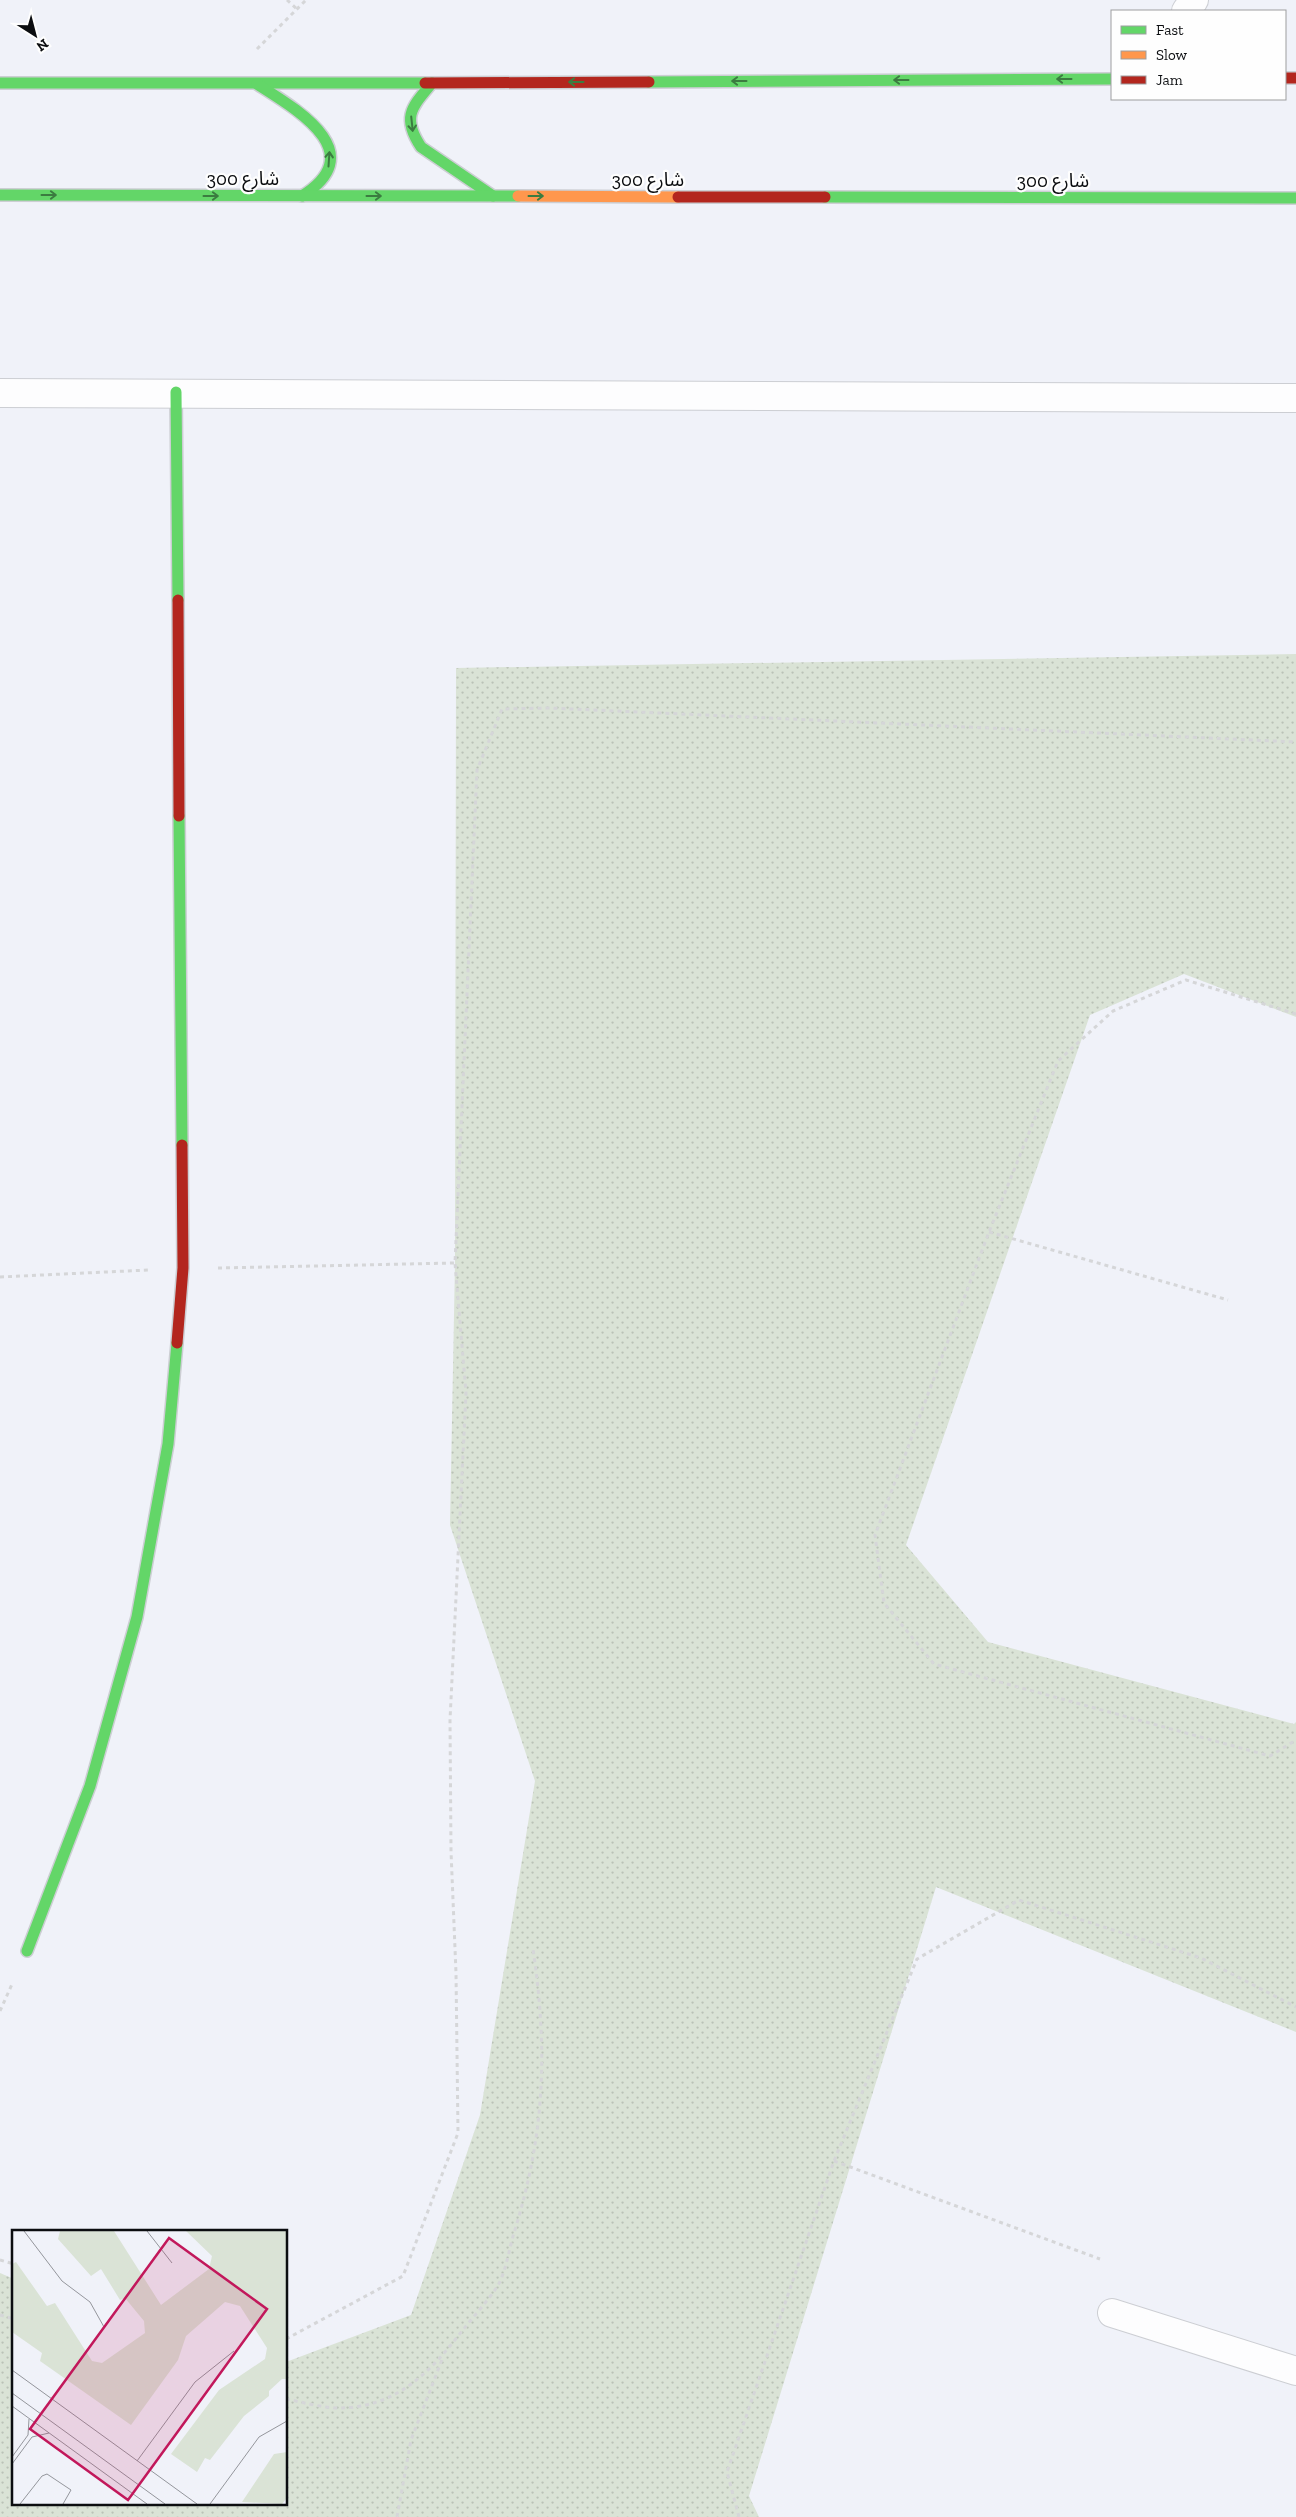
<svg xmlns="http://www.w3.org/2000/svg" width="1296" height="2517" font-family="'Zilla Slab','Noto Sans Arabic',serif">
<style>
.grass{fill:url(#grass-dots)}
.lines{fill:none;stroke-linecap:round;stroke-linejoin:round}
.street-casing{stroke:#ccced3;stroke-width:30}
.fast-casing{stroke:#ccced3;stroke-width:14}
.slow-casing{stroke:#ccced3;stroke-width:14}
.jam-casing{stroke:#ccced3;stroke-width:14}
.path{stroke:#d5d6d8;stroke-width:3;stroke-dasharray:4 4;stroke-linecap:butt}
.street{stroke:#fdfdfe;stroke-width:28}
.fast{stroke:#63d668;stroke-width:11}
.slow{stroke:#ff974d;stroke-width:11}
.jam{stroke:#b3261e;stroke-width:11}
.oneway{stroke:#3b7c40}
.labels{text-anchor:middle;stroke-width:4.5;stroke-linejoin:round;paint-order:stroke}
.street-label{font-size:19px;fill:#0b0d10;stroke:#fefefe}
.inset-road{fill:none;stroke:#94969c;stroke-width:1}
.view{fill:#c2185b;fill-opacity:0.15;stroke:#c2185b;stroke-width:2.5}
.inset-edge{fill:none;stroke:#0b0d10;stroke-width:2.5}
</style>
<defs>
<pattern id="grass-dots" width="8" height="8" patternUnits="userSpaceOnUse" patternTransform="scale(1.25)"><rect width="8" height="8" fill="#dae3d6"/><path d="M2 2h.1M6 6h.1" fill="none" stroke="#bac2b7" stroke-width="1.8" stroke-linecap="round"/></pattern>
</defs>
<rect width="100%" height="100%" fill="#f0f2f9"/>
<path class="grass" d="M1296,654v363l-112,-43 -94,41 -184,530 82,97 306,82 2,-2v310l-360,-145 -187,609 10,21h-759v-244l14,6v224h272v-141l125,-47 69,-200 55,-334 -85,-256 5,-262 1,-595z"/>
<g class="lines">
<defs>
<g id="street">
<path d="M1186,11l8,-11"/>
<path d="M0,393l1296,5"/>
<path d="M1112,2313l184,58"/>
</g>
<g id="fast">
<path d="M649,82l463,-3"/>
<path d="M0,83h425"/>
<path d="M432,83c-20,24 -31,34 -11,64l72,49"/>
<path d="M257,84c39,25 115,68 45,112"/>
<path d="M0,195l518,1"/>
<path d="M825,197l471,1"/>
<path d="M176,392l2,208"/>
<path d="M179,816l3,329"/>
<path d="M27,1951l63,-165 47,-169 31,-173 9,-101"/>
</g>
<path id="slow" d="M518,196l160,1"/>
<g id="jam">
<path d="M1285,78h11"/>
<path d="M425,83l224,-1"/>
<path d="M678,197h147"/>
<path d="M178,600l1,216"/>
<path d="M177,1343l6,-75 -1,-123"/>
</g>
</defs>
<use href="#street" class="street-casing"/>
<use href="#fast" class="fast-casing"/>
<use href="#slow" class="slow-casing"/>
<use href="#jam" class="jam-casing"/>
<g class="path">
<path d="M287,0l10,9"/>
<path d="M257,49l49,-49"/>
<path d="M1296,1014l-110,-34 -73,31 -55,50 -69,171 -114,303 9,68 50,61 336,92 26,-16"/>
<path d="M989,1232l239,68"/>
<path d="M218,1268l237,-5"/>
<path d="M0,1277l149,-7"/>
<path d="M0,2011l13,-29"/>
<path d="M834,2161l266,98"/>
<path d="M0,2260l14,4"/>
<path d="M0,2315l14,4"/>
<path d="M286,2339l117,-63 55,-143 -2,-160 -5,-122 -1,-131 16,-327 -11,-130 22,-493 25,-61 48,-1 746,34"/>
<path d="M286,2399c16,3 33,8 49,9 59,1 93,-33 127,-77 11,-14 25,-29 35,-44 9,-15 12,-38 17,-54 31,-100 34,-182 19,-284"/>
<path d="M397,2517l14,-77 32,-83"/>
<path d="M739,2517l-12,-45 107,-311 83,-202 102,-59 182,58 95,49"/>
</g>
<use href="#street" class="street"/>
<use href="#fast" class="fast"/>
<use href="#slow" class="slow"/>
<use href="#jam" class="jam"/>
</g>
<defs><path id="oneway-shaft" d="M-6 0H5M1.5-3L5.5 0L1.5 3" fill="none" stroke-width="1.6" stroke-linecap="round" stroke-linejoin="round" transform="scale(1.25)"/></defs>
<g class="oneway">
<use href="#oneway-shaft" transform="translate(1064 79) rotate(180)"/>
<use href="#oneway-shaft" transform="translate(901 80) rotate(180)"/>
<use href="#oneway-shaft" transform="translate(739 81) rotate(180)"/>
<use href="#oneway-shaft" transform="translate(576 82) rotate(180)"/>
<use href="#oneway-shaft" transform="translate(412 124) rotate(84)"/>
<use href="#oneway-shaft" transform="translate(329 159) rotate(-86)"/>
<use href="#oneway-shaft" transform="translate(49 195)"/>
<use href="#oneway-shaft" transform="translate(211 196)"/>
<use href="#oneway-shaft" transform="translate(374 196)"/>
<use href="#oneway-shaft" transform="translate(536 196)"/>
</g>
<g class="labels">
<g class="street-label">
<text x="243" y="185">شارع 300</text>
<text x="648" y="186">شارع 300</text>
<text x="1053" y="187">شارع 300</text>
</g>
</g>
<g transform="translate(12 2230)">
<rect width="275" height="275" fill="#f0f2f9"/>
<path d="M48,1h54l47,74 48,-36 3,-13 -26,-25h101v148h-5l-13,12v5l-25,20 -34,44 -5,-2 -8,14 -26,-18 48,-64 46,-31 2,-11 -27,-42 -15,-4 -39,34 -8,24 -47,65 -91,-64 2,-8 -30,-21v-68l4,-2 31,44 8,-3 37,58 10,2 43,-30 -1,-12 -19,-23 -5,2 -19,-31 -10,7 -33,-37zM275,222v46l-5,6 -40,-2 32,-48z" fill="#dae3d6"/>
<path class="inset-road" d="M12,1l38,50 28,21 14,25M135,1l25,32M0,140l185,134M0,163l153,111M0,176l135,98M0,227l16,-22 1,-16M125,231l58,-79 39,-31M0,234l20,-27 17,-4M8,274l22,-28 5,-2 24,16 -8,14M198,274l49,-67 28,-16"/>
<path class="view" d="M157,8l98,71 -139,191 -98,-71z"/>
<rect width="275" height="275" class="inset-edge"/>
</g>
<rect x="1111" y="10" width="175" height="90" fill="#fefefe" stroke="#9d9e9f"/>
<rect x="1121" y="26" width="25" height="8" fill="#63d668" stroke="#9d9e9f"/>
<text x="1156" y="35" font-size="15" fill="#0b0d10">Fast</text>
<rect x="1121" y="51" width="25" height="8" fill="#ff974d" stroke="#9d9e9f"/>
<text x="1156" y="60" font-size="15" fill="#0b0d10">Slow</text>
<rect x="1121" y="76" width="25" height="8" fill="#b3261e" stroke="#9d9e9f"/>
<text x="1156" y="85" font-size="15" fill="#0b0d10">Jam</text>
<g transform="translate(35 35) rotate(144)" stroke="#fefefe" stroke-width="4" paint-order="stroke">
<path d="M0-4L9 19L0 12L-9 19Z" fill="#0b0d10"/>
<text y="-8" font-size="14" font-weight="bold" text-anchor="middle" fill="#0b0d10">N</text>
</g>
</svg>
